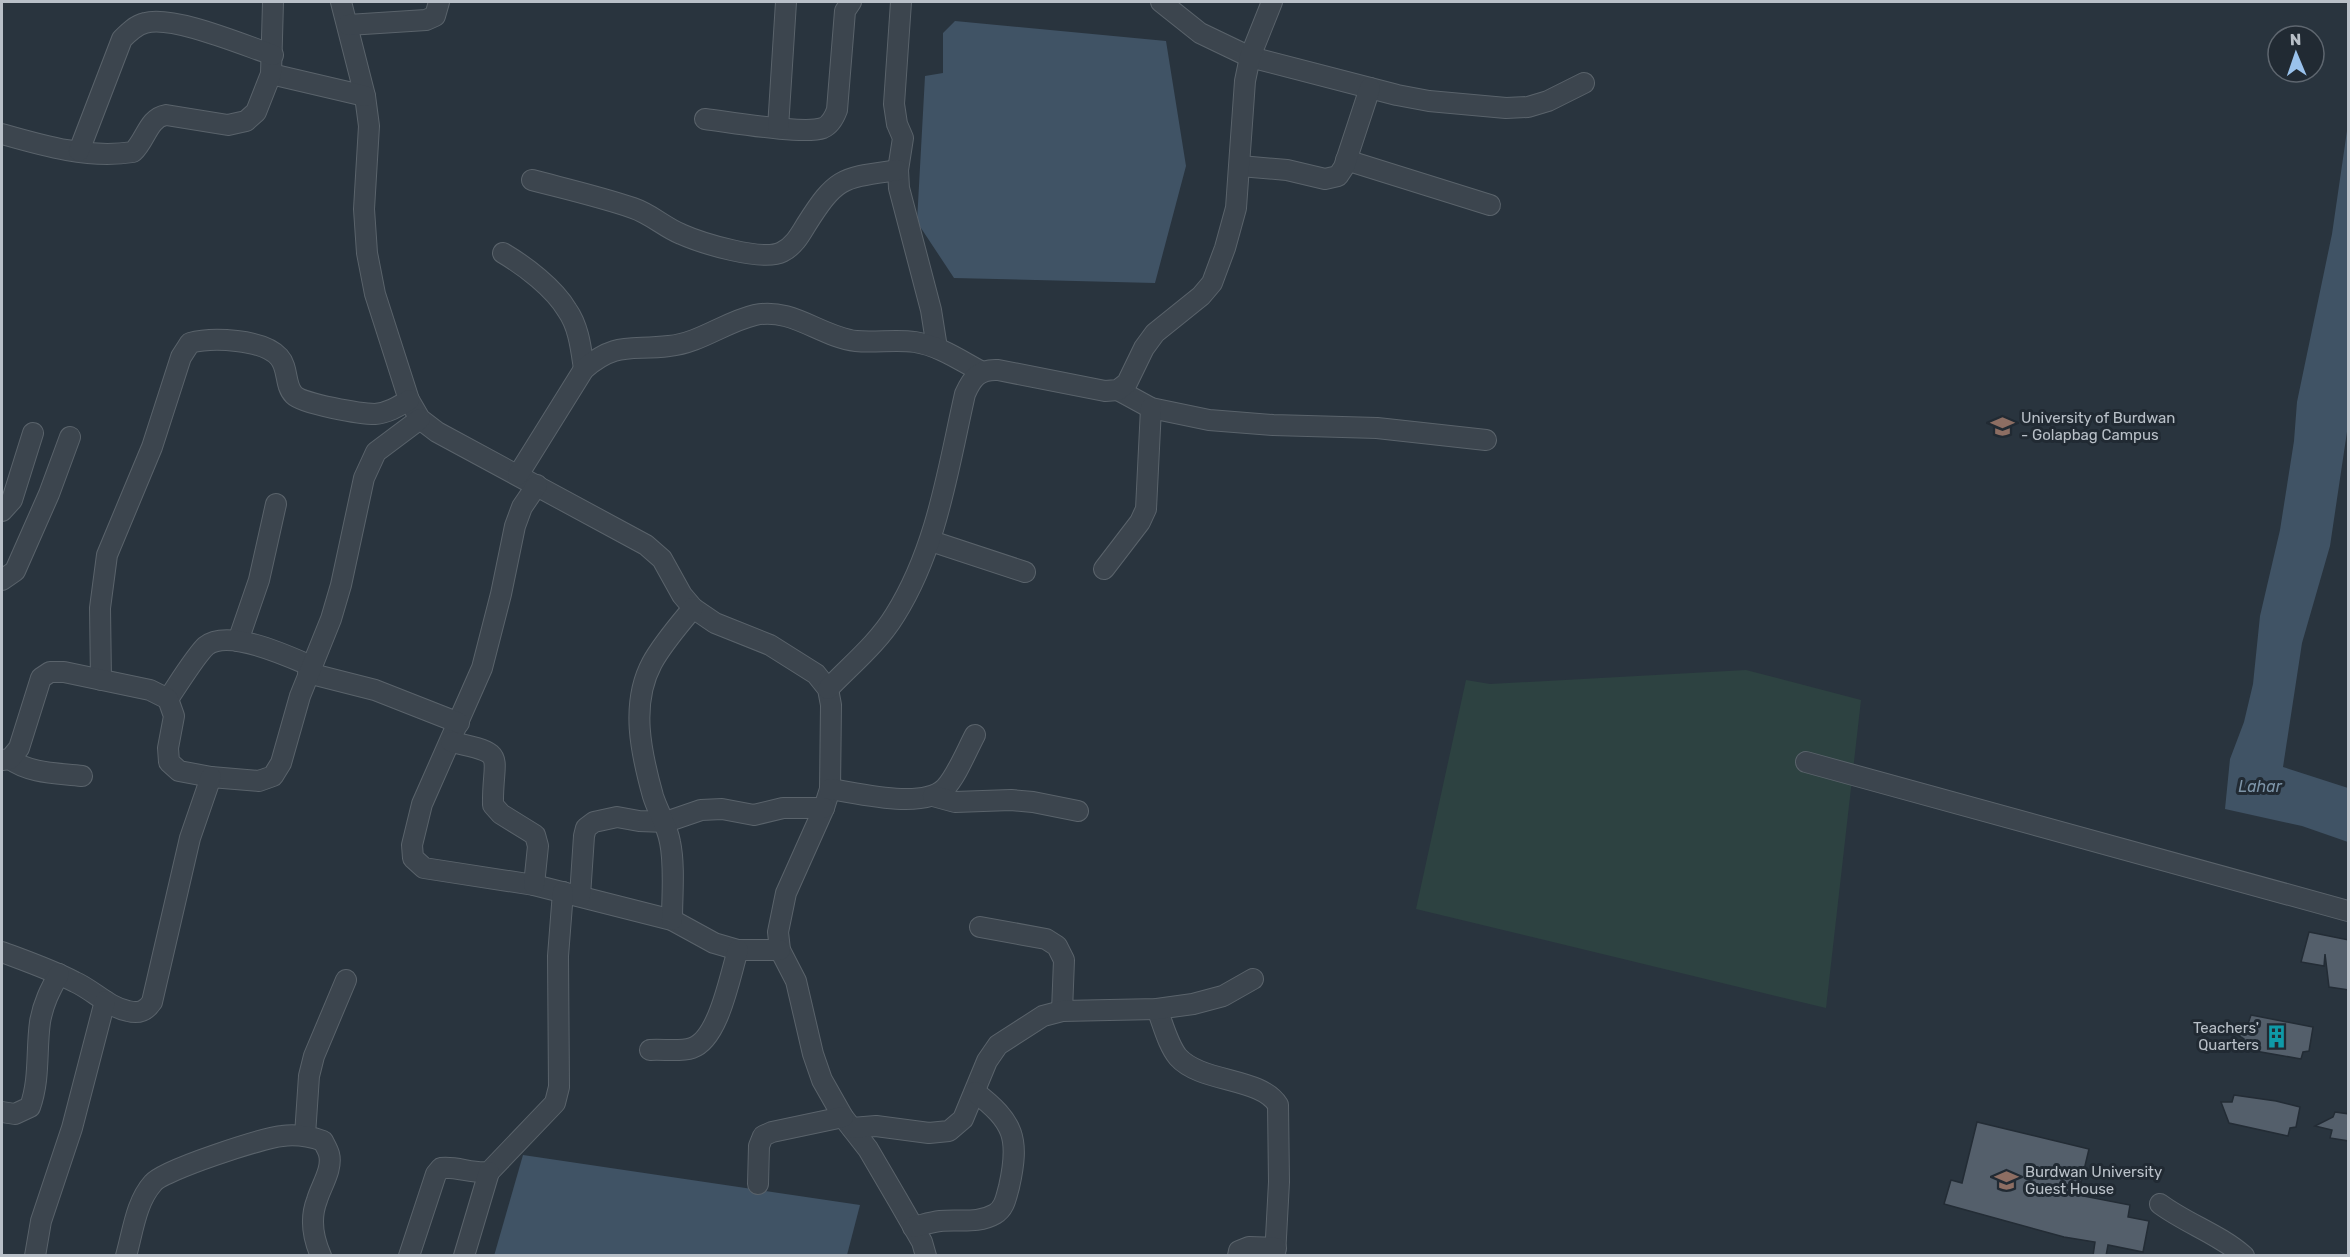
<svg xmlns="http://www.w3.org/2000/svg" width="2350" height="1257" font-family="Rubik,sans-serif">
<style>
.green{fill:#2d4241}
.water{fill:#405365}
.building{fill:#545f6b;stroke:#232c35;stroke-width:1.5}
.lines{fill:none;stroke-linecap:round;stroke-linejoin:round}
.minor-casing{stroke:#5a636b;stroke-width:22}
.minor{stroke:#3c454e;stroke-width:20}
.labels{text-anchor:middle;stroke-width:6;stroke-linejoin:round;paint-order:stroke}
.poi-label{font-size:15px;fill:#b9c0c8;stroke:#212a33;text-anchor:start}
.water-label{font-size:16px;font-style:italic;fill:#7d94a8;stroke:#212a33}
</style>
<rect width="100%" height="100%" fill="#29343e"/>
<path class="green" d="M1746,670l115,30 -35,308 -410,-99 50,-229 24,4z"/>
<g class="water">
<path d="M955,21l211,20 20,125 -31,117 -201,-5 -37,-56 8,-146 18,-3v-40z"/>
<path d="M2348,124v301l-18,121 -28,97 -19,124 65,21v54l-46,-16 -77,-17 5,-50 14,-37 9,-38 7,-68 20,-86 14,-89 3,-39 35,-168z"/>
<path d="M523,1155l337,50 -13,50 -353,1z"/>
</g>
<g class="building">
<path d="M2309,932l40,8v50l-20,-3 -4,-33 -1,12 -23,-4z"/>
<path d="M2251,1015l62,12 -4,24 -6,1 -2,7 -57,-10v-10l-22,-14 25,2z"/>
<path d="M2234,1095l42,6 24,6 -4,20 -6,1 -2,8 -59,-13 -8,-21h11z"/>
<path d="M2335,1112l14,2v27l-19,-3 2,-8 -17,-4 18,-9z"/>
<path d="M1977,1122l112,27 -11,46 52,10 -2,12 21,4 -6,31 -35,-7 -2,11h-13l2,-14 -31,-5 -120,-33 7,-24 11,3z"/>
</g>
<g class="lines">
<defs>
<g id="minor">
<path d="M341,2l24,94 4,30 -5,83 3,44 8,41 34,106 11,19 17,13 209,113 16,14 20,36 11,13 22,15 55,22 46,29 12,15 3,16 -1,84 -6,19 -38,85 -8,39 2,18 16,31 17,73 9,26 21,37 25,32 31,53 23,40 4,14"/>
<path d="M901,2l-7,102 3,20 6,14 -5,32 1,18 32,122 6,38"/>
<path d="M1161,2l39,31 50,24 147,38 32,6 77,7 22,-1 20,-6 36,-18"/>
<path d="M348,25l78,-5 9,-4 4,-14"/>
<path d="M271,74l94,22"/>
<path d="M705,119c25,3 98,16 118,9 7,-3 11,-10 14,-18l8,-99 6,-9"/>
<path d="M778,128l8,-126"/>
<path d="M2,134c42,12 87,25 131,18 13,-12 15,-34 33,-37l62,10 18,-4 10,-9 15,-38 2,-72"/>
<path d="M79,151l43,-112c7,-7 14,-14 23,-16 28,-8 98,22 128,32"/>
<path d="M1346,160l144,45"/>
<path d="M1240,166l47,4 38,9 13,-3 6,-9 26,-79"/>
<path d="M532,180c34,9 69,17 101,28 18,6 31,19 48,26 20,9 82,28 101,18 12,-6 18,-17 24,-27 31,-49 36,-47 92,-55"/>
<path d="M503,253c22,13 51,35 64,57 12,17 14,39 17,59"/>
<path d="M1118,390l33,18 58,12 64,5 104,3 109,12"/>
<path d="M518,475l66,-106c33,-28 46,-18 85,-23 31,-3 56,-24 86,-31 37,-8 66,22 101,26 19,2 40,-2 59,1 25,4 46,19 67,30"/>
<path d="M537,485l-15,22 -7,19 -14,68 -19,74 -60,136 -10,41 1,13 11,10 110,17 138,35 42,23 24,7h42"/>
<path d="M2,511l10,-11 21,-67"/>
<path d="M931,541l94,31"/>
<path d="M1104,569l36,-47 6,-13 5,-101"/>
<path d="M2,580l13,-9 34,-77 21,-57"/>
<path d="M238,641l21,-61 17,-76"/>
<path d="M308,673l67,17 84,33"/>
<path d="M101,680l-1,-72 7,-53 45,-108 29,-90 9,-14c22,-6 73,-4 89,14 10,11 5,28 15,38 9,9 67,19 81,19 13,-1 24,-8 34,-14"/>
<path d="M828,689c23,-24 50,-46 67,-74 42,-67 53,-146 70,-221 7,-16 14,-25 33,-24l107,21 13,-1 9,-7 17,-35 11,-15 46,-37 11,-13 13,-35 11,-40 9,-127 5,-24 22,-55"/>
<path d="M168,699c9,-13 28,-44 38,-53 22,-18 82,10 105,20"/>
<path d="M451,742c59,12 41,12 42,63l8,9 34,21 3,11 -4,39"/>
<path d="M10,759c20,15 49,14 72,17"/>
<path d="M2,760l8,-1 9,-11 22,-70 9,-6h14l86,18 18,9 6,17 -6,32 1,14 10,9 32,6 48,4 14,-5 8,-13 19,-67 31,-77 10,-34 23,-107 12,-26 44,-33"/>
<path d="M1806,762l542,149"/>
<path d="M830,789c28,4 93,21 115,-1 11,-11 22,-38 30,-53"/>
<path d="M933,796l22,6 56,-2 22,2 45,9"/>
<path d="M580,896l4,-60 2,-8 8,-6 23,-5 22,4 27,1 35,-12 21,-1 32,6 29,-7h41"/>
<path d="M672,920c0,-25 3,-54 -2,-78 -3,-17 -12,-30 -17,-46 -12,-43 -23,-92 -1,-133 11,-20 27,-38 41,-55"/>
<path d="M980,927l66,12 11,7 7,14 -2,51"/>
<path d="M2,952c24,9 50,18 73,30 18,8 33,25 53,29 11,3 18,0 24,-9l38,-164 21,-61"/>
<path d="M1157,1009c6,15 11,36 21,48 23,26 83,20 100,48l1,77 -4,74"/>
<path d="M650,1050c13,-1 30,2 42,-2 27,-9 38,-73 46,-98"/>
<path d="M2,1112l13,2 15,-7c10,-28 6,-56 10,-85 3,-18 10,-32 19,-48"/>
<path d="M852,1128l24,-2 53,7 20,-2 14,-12 24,-58 11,-16 45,-29 19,-5 95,-2 36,-5 30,-8 30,-17"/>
<path d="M305,1135l4,-59 5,-20 32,-76"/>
<path d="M758,1184l1,-38 4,-10 9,-4 71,-15"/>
<path d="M2160,1204c27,20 59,30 84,52"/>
<path d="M913,1227c9,-2 18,-5 27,-6 19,-2 38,3 55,-7 10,-6 11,-17 14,-27 11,-49 5,-65 -34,-95"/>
<path d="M35,1256l6,-35 31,-93 33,-127"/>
<path d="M126,1256c7,-25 10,-54 27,-73 10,-13 110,-45 129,-47 15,-2 27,0 41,5 2,4 5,9 6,13 4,15 -8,32 -12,46 -7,18 -4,38 4,56"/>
<path d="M409,1256l27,-82 5,-6c16,-2 31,6 48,4l66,-69 4,-16 -1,-131 5,-64"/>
<path d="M464,1256l25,-84"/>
<path d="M1238,1256l1,-5 10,-4 27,1"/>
</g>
</defs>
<use href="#minor" class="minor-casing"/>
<use href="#minor" class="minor"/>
</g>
<defs>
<symbol id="university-bare" viewBox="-9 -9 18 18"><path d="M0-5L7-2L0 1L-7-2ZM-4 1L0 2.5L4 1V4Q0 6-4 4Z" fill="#8d6e63" stroke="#212a33" stroke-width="2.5" paint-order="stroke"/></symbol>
<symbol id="building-bare" viewBox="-9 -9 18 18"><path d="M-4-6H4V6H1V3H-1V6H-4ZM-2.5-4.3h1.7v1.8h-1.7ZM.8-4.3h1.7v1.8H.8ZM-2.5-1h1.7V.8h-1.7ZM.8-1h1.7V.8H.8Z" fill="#0f9aa8" stroke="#212a33" stroke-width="2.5" paint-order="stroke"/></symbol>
</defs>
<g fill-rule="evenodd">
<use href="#university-bare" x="1986" y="410" width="33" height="33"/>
<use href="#building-bare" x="2260" y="1020" width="33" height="33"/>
<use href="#university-bare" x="1990" y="1164" width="33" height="33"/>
</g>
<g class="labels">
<g class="poi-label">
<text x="2021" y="423">University of Burdwan<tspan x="2021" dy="17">- Golapbag Campus</tspan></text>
<text x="2259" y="1033" text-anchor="end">Teachers'<tspan x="2259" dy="17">Quarters</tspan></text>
<text x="2025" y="1177">Burdwan University<tspan x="2025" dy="17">Guest House</tspan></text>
</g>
<g class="water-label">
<text x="2260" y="792">Lahar</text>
</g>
</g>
<rect width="2350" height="1257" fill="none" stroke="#b9c0c8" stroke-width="6"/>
<g transform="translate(2296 54) rotate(358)"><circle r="28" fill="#212a33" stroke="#5e666f" stroke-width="1.5"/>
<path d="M0-4.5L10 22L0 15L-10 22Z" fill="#9ac2ec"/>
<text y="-9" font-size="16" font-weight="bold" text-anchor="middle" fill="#b9c0c8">N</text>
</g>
</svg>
